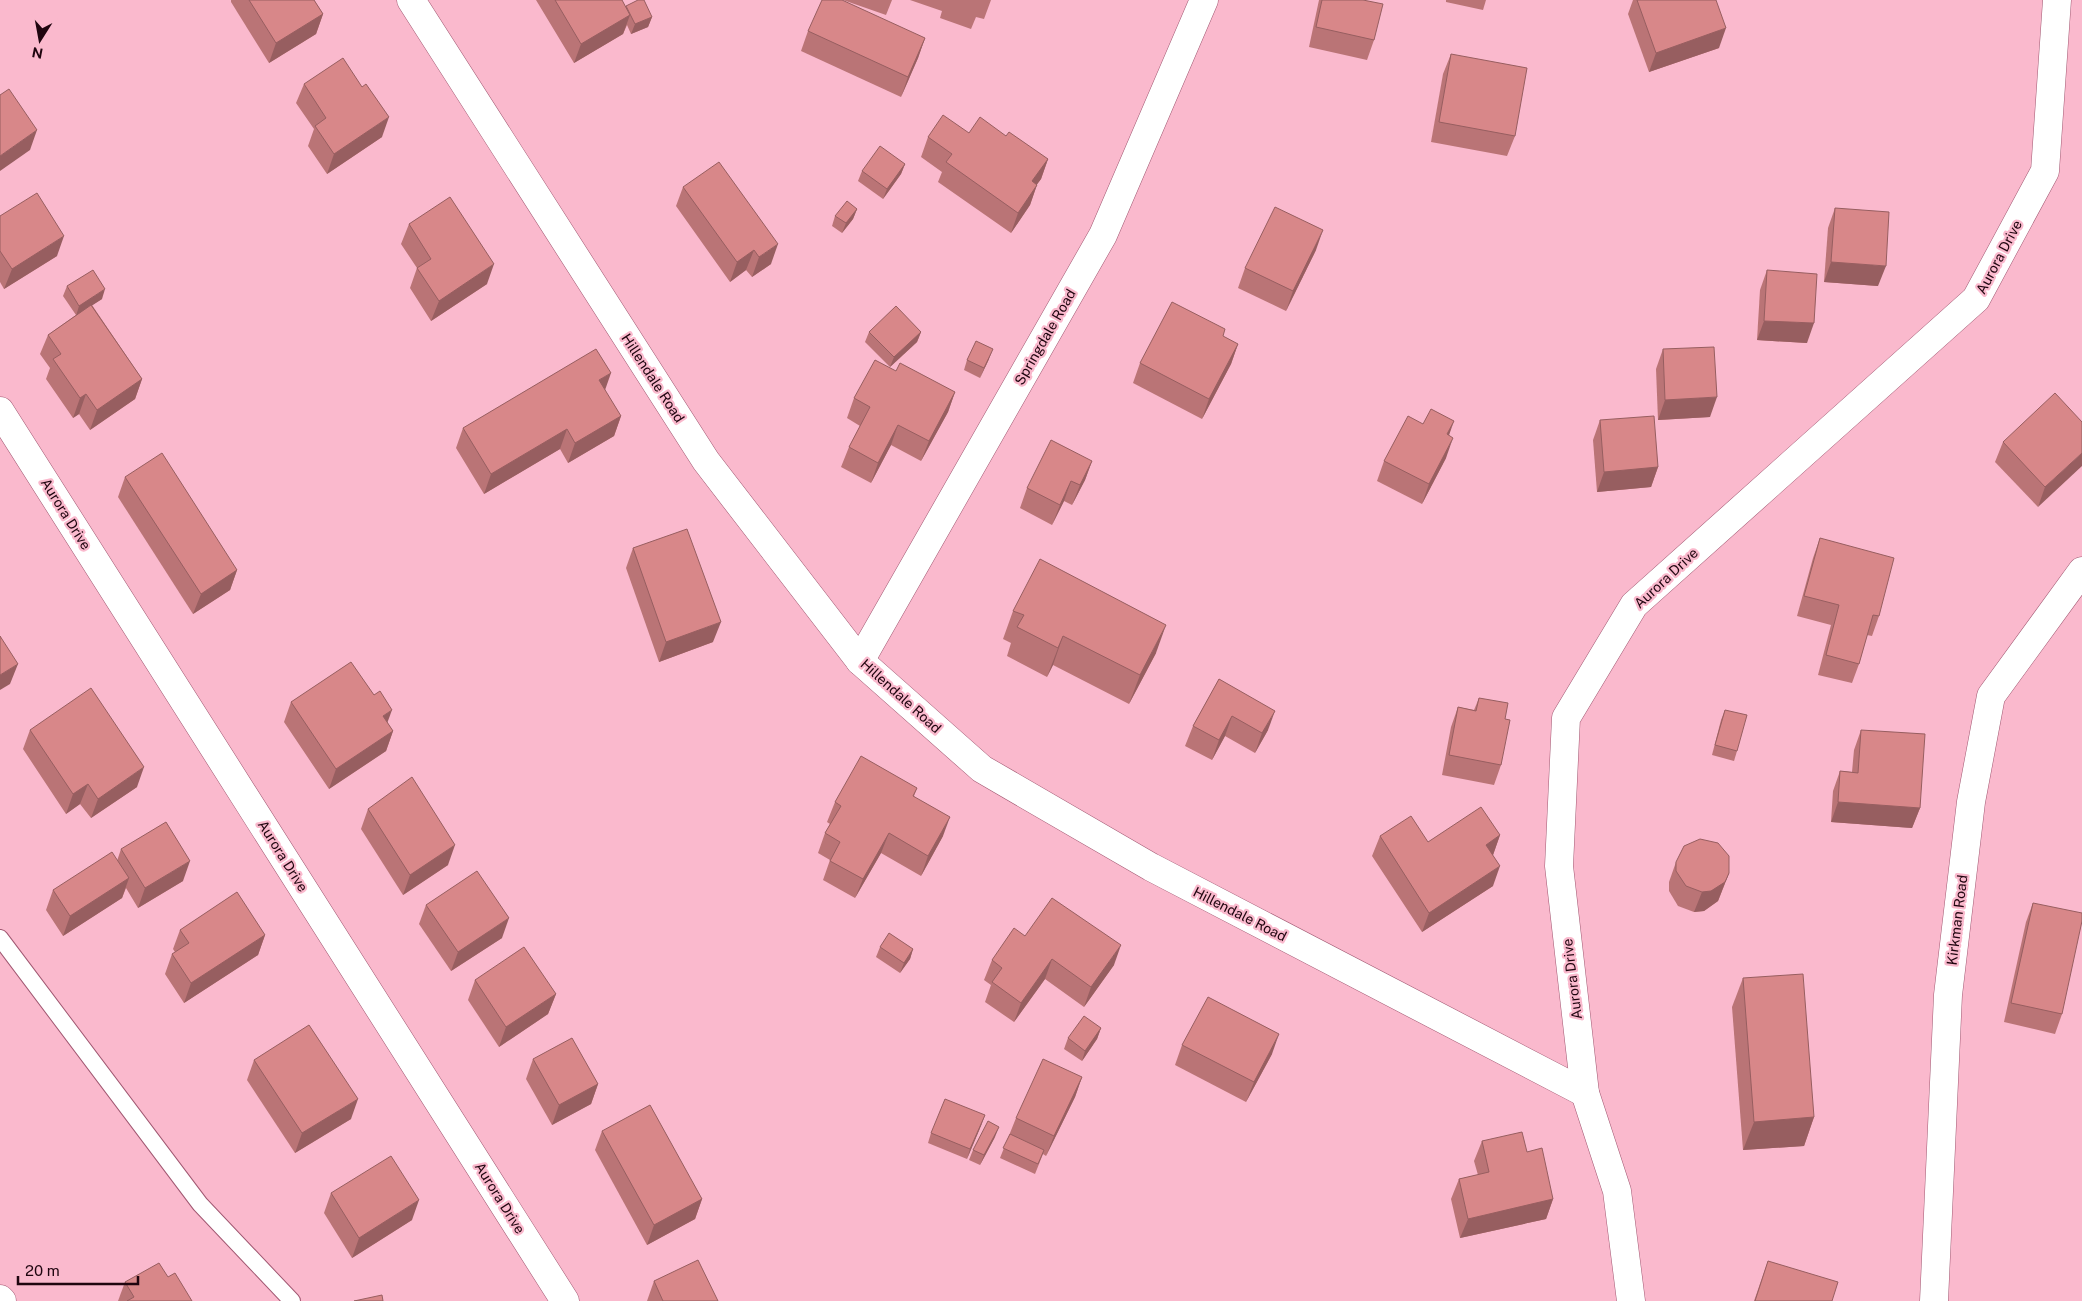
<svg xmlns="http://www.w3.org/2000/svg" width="2082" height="1301" font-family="'Public Sans',sans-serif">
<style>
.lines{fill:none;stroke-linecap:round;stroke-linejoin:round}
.lane-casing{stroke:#a15872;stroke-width:18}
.street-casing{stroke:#a15872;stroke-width:29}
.lane{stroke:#fff;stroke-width:16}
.street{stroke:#fff;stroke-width:28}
.wall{fill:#ba7476}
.shaded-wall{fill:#975e60}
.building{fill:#d88789;stroke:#975e60}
.labels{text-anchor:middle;stroke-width:4.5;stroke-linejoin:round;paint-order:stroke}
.street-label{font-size:14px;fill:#1f050f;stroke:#fab9cd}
</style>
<rect width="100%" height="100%" fill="#fab9cd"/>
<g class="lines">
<defs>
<path id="lane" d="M0,938l200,266 92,97"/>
<g id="street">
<path d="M411,0l295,461 154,200 122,108 169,98 434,226"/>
<path d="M0,411l565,890"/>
<path d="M860,661l243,-426 101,-235"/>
<path d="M0,1299l2,2"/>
<path d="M1631,1301l-14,-110 -32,-98 -26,-227 7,-148 68,-113 342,-306 69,-128 12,-171"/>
<path d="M1934,1301l14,-306 23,-193 20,-106 91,-125"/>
</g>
</defs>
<use href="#lane" class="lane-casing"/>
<use href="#street" class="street-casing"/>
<use href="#lane" class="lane"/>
<use href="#street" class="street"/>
</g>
<g class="wall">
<path d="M231,0h83l9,14 -7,20 -47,29 -38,-61z"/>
<path d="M536,0h86l3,6 27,11 -4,10 -17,7 -4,-9 -4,9 -49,29z"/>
<path d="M843,0h49l-6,15z"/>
<path d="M910,0h81l-7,19 -8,-2 -5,12 -31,-11 2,-7z"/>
<path d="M1319,0h44l11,40 -7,20 -58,-13z"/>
<path d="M1446,0h40l-3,10 -37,-8z"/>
<path d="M1633,0h83l3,48 -70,24 -21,-58z"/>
<path d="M808,31l117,7 -7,20 -17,39 -100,-46z"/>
<path d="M1451,54l64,82 -8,20 -76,-14 12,-68z"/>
<path d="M304,84l78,53 -55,37 -19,-28 6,-17 -18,-26z"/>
<path d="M969,133l37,3 42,23 -7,20 -4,5 -7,21 -19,28 -73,-51 4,-10 -21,-15 7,-20z"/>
<path d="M905,164l-4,10 -18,25 -25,-18 4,-10z"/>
<path d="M683,187l88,77 -19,13 -6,-7 -16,12 -54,-76z"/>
<path d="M1835,208l43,78 -54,-4 4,-54z"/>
<path d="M857,209l-4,10 -11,14 -10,-7 3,-10z"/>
<path d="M0,216l57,40 -53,33 -4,-7z"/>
<path d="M409,224l78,60 -56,37 -21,-33 7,-20 -16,-24z"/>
<path d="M1316,250l-30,61 -48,-23 7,-20z"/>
<path d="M1767,270l40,73 -50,-3 3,-50z"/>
<path d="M67,286l35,13 -10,6 50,74 -7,20 -45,31 -11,-16 -6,4 -27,-39 4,-11 -10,-14 8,-19 28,-20 -13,-19z"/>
<path d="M869,332h52l-4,10 -27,25 -25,-25z"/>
<path d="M1238,344l-7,20 -29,55 -69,-36 7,-20z"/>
<path d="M1663,349l47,68 -52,3 -2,-51z"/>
<path d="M989,359l-9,19 -16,-8 3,-10z"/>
<path d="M896,371l59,21 -7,20 -27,49 -30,-16 -20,38 -30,-16 8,-20 11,-21 -13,-8 7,-20z"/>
<path d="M621,416l-7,20 -46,27 -8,-14 -76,45 -28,-46 7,-20z"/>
<path d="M1600,420l58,47 -7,20 -54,5 -4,-52z"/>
<path d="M2082,422l-44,85 -43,-45 8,-20z"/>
<path d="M1448,435l-2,23 -24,46 -45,-23 7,-20z"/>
<path d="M1092,461l-7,19 -13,25 -8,-4 -12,24 -32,-17 7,-20z"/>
<path d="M125,477l112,93 -7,20 -37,24 -75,-117z"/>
<path d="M1820,538l59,78 -7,20 -5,-1 -8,29 -7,19 -34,-8 13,-50 -34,-9 16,-58z"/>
<path d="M633,548l80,94 -54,20 -33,-94z"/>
<path d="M1013,611l143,42 -27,51 -76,-39 -6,12 -40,-21 4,-13 -8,-4z"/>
<path d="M1219,679l49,51 -13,23 -30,-17 -13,24 -27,-14 8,-20z"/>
<path d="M374,695l13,27 6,9 -7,20 -57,38 -45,-67 7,-20z"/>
<path d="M1479,698l26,21 -4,46 -7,20 -52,-10 9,-48 7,-20 16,3z"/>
<path d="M1725,710l12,41 -3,10 -22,-6 9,-35z"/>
<path d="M30,730l107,57 -46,31 -11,-14 -14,10 -43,-65z"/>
<path d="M1861,730l59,78 -8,20 -81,-6 2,-31 7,-20 12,1 2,-22z"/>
<path d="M917,788l-3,8 29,40 -22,40 -40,-23 -26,45 -32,-18 7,-20 -12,-7 7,-20 5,-9 -3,-2 8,-20z"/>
<path d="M368,809l80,56 -45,30 -42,-66z"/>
<path d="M1500,835l-7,20v31l-71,46 -50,-76 8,-20 48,6z"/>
<path d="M121,849l62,32 -45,27 -12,-20 -4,10 -59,38 -17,-26 7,-20 64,-29z"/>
<path d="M1676,862l53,11 -11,28 -14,10 -10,1 -16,-6 -9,-15v-9z"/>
<path d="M2033,903l29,111 -7,20 -51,-12 22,-100z"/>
<path d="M426,905l76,33 -51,33 -32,-47z"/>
<path d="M180,930l85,5 -7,20 -74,48 -19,-29 7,-20 3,-2 -2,-3z"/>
<path d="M1025,936l89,29 -30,42 -39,-28 -31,43 -29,-20 6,-17 -7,-5 8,-20z"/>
<path d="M880,947l33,2 -3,10 -10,14 -24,-16z"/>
<path d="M1743,978l71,139 -10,29 -61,4 -11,-143z"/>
<path d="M475,980l81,14 -8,20 -49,33 -31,-47z"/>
<path d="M1101,1028l-4,11 -15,22 -18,-12 4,-11z"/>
<path d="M1182,1045l90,9 -26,48 -71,-37z"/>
<path d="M533,1059l65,25 -7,20 -39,21 -26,-46z"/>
<path d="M254,1060l97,59 -56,34 -48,-73z"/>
<path d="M1082,1077l-7,20 -29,59 -3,-2 -8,20 -35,-16 16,-40z"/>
<path d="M985,1115l-18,44 -39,-16 3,-10z"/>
<path d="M602,1131l100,68 -7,20 -48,26 -52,-95z"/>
<path d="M995,1137l-15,28 -11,-5 4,-10z"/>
<path d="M1482,1141l45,11 26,47 -7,20 -86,19 -9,-39 8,-20 19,-4 -4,-14z"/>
<path d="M331,1193l81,27 -60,38 -28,-45z"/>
<path d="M1768,1261l64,40h-78z"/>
<path d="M168,1277l24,24h-74l7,-19z"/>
<path d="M654,1281l64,20h-71z"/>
</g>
<g class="shaded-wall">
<path d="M323,14l-7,20 -47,29 7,-20z"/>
<path d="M630,15l-7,19 -49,29 7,-19z"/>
<path d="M652,17l-4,10 -17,7 4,-10z"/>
<path d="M1726,28l-7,20 -70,24 7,-19z"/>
<path d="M925,38l-7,20 -17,39 7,-20z"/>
<path d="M389,117l-7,20 -55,37 7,-20z"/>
<path d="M37,130l-7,20 -30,21v-15z"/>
<path d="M1048,159l-7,20 -16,22 7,-20z"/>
<path d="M905,164l-4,10 -18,25 4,-10z"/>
<path d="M1037,185l-7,20 -19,28 7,-20z"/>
<path d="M857,209l-4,10 -11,14 4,-10z"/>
<path d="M1323,230l-7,20 -30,61 7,-20z"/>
<path d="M64,236l-7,20 -53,33 8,-20z"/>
<path d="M778,244l-7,20 -19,13 7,-20z"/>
<path d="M754,250l-8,20 -16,12 7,-20z"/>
<path d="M1831,262l55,4 -8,20 -54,-4z"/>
<path d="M494,264l-7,20 -56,37 8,-20z"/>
<path d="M105,289l-3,10 -26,17 3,-10z"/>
<path d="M1764,321l50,2 -7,20 -50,-3z"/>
<path d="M921,332l-4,10 -27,25 4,-10z"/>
<path d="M1238,344l-7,20 -29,55 7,-20z"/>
<path d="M993,349l-4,10 -9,19 4,-10z"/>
<path d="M611,373l-7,20 -5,-13z"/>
<path d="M142,379l-7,20 -45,31 7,-20z"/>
<path d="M955,392l-7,20 -27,49 8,-20z"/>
<path d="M86,394l-7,20 -6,4 7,-20z"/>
<path d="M1717,397l-7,20 -52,3 7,-20z"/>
<path d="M621,416l-7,20 -46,27 7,-20z"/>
<path d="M1454,421l-7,20v-7z"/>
<path d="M898,425l-7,20 -20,38 7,-20z"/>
<path d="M567,429l-7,20 -76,45 7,-20z"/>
<path d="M1453,438l-7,20 -24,46 7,-20z"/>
<path d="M2082,453v13l-44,41 7,-20z"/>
<path d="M1092,461l-7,19 -13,25 8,-20z"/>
<path d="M1658,467l-7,20 -54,5 7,-20z"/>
<path d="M1071,481l-7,20 -12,24 8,-20z"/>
<path d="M237,570l-7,20 -37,24 8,-20z"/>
<path d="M721,622l-8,20 -54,20 7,-20z"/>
<path d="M1166,625l-10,28 -27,51 11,-29z"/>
<path d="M1063,636l-10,29 -6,12 11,-29z"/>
<path d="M18,664l-8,20 -10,6v-15z"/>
<path d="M392,710l-7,19 -2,-13z"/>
<path d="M1275,711l-7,19 -13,23 7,-20z"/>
<path d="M1232,716l-7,20 -13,24 7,-20z"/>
<path d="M393,731l-7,20 -57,38 7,-20z"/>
<path d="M144,767l-7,20 -46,31 7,-19z"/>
<path d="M88,784l-8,20 -14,10 7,-20z"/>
<path d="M1838,802l82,6 -8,20 -81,-6z"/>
<path d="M950,817l-7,19 -22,40 7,-20z"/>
<path d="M889,833l-8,20 -26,45 8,-19z"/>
<path d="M1500,835l-7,20 -14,9 7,-19z"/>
<path d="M455,845l-7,20 -45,30 7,-20z"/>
<path d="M190,861l-7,20 -45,27 7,-20z"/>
<path d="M1500,866l-7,20 -71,46 7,-19z"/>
<path d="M1729,873l-11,28 -14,10 -10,1 8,-20z"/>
<path d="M129,878l-7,20 -59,38 7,-20z"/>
<path d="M509,918l-7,20 -51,33 7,-19z"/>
<path d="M265,935l-7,20 -74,48 7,-20z"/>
<path d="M1121,945l-7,20 -30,42 7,-20z"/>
<path d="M913,949l-3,10 -10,14 4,-10z"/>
<path d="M1052,959l-7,20 -31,43 7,-19z"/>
<path d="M556,994l-8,20 -49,33 7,-20z"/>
<path d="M1101,1028l-4,11 -15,22 3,-10z"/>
<path d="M1279,1034l-7,20 -26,48 8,-20z"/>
<path d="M1082,1077l-7,20 -29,59 8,-20z"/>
<path d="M598,1084l-7,20 -39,21 7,-20z"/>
<path d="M358,1099l-7,20 -56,34 7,-20z"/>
<path d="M985,1115l-4,11 -14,33 3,-10z"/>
<path d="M1814,1117l-10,29 -61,4 11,-28z"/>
<path d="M999,1127l-4,10 -15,28 4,-10z"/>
<path d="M702,1199l-7,20 -48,26 7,-20z"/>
<path d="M1553,1199l-7,20 -86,19 8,-19z"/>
<path d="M419,1200l-7,20 -60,38 7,-20z"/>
</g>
<g class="building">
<path d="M249,0h65l9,14 -47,29z"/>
<path d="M555,0h67l8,15 -49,29z"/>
<path d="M638,0h6l8,17 -17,7 -9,-18z"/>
<path d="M822,0h20l83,38 -17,39 -100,-46z"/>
<path d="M1322,0h41l20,4 -9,36 -58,-13z"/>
<path d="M1637,0h79l10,28 -70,25z"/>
<path d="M1451,54l76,14 -12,68 -76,-14z"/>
<path d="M343,58l19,29 4,-3 23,33 -55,37 -19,-28 11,-8 -22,-34z"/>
<path d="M9,89l28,41 -37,26v-61z"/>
<path d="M943,115l26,18 11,-16 26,19 3,-4 39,27 -16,22 5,4 -19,28 -72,-51 6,-8 -24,-17z"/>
<path d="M880,146l25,18 -18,25 -25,-18z"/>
<path d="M719,162l59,82 -19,13 -5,-7 -17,12 -54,-75z"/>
<path d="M37,193l27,43 -52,33 -12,-18v-35z"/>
<path d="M450,197l44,67 -55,37 -22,-33 14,-9 -22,-35z"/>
<path d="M847,201l10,8 -11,14 -11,-7z"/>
<path d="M1275,207l48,23 -30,61 -48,-23z"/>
<path d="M1835,208l54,4 -3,54 -55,-4z"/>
<path d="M93,270l12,19 -26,17 -12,-20z"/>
<path d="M1767,270l50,4 -3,49 -50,-2z"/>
<path d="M1172,302l53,27 -2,7 15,8 -29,55 -69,-36z"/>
<path d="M91,305l51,74 -45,31 -11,-16 -6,4 -27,-39 8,-5 -13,-19z"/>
<path d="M896,306l25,26 -27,25 -25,-25z"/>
<path d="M976,341l17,8 -9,19 -17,-8z"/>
<path d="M1714,347l3,50 -52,3 -2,-51z"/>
<path d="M596,349l15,24 -12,7 22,36 -46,27 -8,-14 -76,45 -28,-46z"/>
<path d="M875,360l21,11 4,-8 55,29 -26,49 -31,-16 -20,38 -29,-16 21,-40 -16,-9z"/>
<path d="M2055,393l27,29v31l-37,34 -42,-45z"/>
<path d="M1431,409l23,12 -7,13 6,4 -24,46 -45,-23 24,-45 15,8z"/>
<path d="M1654,416l4,51 -54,5 -4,-52z"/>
<path d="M1051,440l41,21 -12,24 -9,-4 -11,24 -33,-17z"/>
<path d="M162,453l75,117 -36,24 -76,-117z"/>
<path d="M687,529l34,93 -55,20 -33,-94z"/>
<path d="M1820,538l74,20 -15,58 -6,-1 -14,49 -33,-9 13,-50 -35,-9z"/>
<path d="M1040,559l126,66 -26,50 -77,-39 -5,12 -41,-21 7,-12 -11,-4z"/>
<path d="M0,636l18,28 -18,11z"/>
<path d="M351,662l23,33 6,-4 12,19 -9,6 10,15 -57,38 -45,-67z"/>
<path d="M1219,679l56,32 -13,22 -30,-17 -13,24 -26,-14z"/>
<path d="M91,688l53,79 -46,32 -10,-15 -15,10 -43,-64z"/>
<path d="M1479,698l29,5 -3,16 5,1 -9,45 -52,-10 9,-48 18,4z"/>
<path d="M1725,710l22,5 -10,36 -22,-6z"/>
<path d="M1861,730l64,4 -5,74 -82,-6 2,-31 18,2z"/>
<path d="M861,756l56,32 -4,8 37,21 -22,39 -39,-23 -26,46 -33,-18 10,-19 -15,-9 16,-27 -6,-4z"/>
<path d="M412,777l43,68 -45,30 -42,-66z"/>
<path d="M1481,807l19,28 -14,10 14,21 -71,47 -49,-77 31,-20 17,26z"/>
<path d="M166,822l24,39 -45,27 -24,-39z"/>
<path d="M1700,839l18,4 11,13v17l-4,9 -14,9 -9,1 -16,-6 -10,-15v-9l8,-16z"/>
<path d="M112,852l17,26 -59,38 -17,-26z"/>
<path d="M477,871l32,47 -51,34 -32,-47z"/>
<path d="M237,892l28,43 -74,48 -19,-29 17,-11 -9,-13z"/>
<path d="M1052,898l69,47 -30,42 -39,-28 -31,44 -29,-21 10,-14 -10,-8 22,-32 11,8z"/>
<path d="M2033,903l49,10v8l-20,93 -51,-11z"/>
<path d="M889,933l24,16 -9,14 -24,-16z"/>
<path d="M524,947l32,47 -50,33 -31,-47z"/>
<path d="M1803,974l11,143 -60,5 -11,-144z"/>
<path d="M1208,997l71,37 -25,48 -72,-37z"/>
<path d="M1084,1016l17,12 -16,23 -17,-13z"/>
<path d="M309,1025l49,74 -56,34 -48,-73z"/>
<path d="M572,1038l26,46 -39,21 -26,-46z"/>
<path d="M1043,1059l39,18 -28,59 -38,-18z"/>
<path d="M945,1099l40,16 -15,34 -39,-16z"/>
<path d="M650,1105l52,94 -48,26 -52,-94z"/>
<path d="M988,1121l11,6 -15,28 -11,-5z"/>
<path d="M1522,1132l5,20 15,-4 11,51 -85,20 -9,-40 30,-7 -7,-31z"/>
<path d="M1010,1134l34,16 -6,14 -35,-16z"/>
<path d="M391,1156l28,44 -60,38 -28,-45z"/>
<path d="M698,1260l20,41h-55l-9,-20z"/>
<path d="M1768,1261l70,21 -6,19h-77z"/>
<path d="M159,1263l9,14 7,-4 17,28h-65l7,-4 -9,-15z"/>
<path d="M382,1295l1,6h-29z"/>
</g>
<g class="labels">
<g class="street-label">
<text transform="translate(1999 257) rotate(-62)" y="5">Aurora Drive</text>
<text transform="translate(1045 337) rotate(-60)" y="5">Springdale Road</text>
<text transform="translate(653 378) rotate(57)" y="5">Hillendale Road</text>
<text transform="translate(66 514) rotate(58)" y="5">Aurora Drive</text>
<text transform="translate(1666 578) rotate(-43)" y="5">Aurora Drive</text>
<text transform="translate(901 696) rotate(42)" y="5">Hillendale Road</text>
<text transform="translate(283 856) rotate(58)" y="5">Aurora Drive</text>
<text transform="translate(1240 914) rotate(27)" y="5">Hillendale Road</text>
<text transform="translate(1957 920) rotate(-83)" y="5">Kirkman Road</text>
<text transform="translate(1572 979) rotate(-97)" y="5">Aurora Drive</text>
<text transform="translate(500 1198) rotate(58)" y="5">Aurora Drive</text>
</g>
</g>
<g transform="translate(40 40) rotate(191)" stroke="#fab9cd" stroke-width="4" paint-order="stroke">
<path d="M0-4L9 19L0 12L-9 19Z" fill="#1f050f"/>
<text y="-8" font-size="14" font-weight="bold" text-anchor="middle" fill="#1f050f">N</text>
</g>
<path d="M18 1276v8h120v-8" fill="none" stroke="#1f050f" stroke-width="2.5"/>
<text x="25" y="1276" font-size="15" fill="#1f050f" stroke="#fab9cd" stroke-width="4" paint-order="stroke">20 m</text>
</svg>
